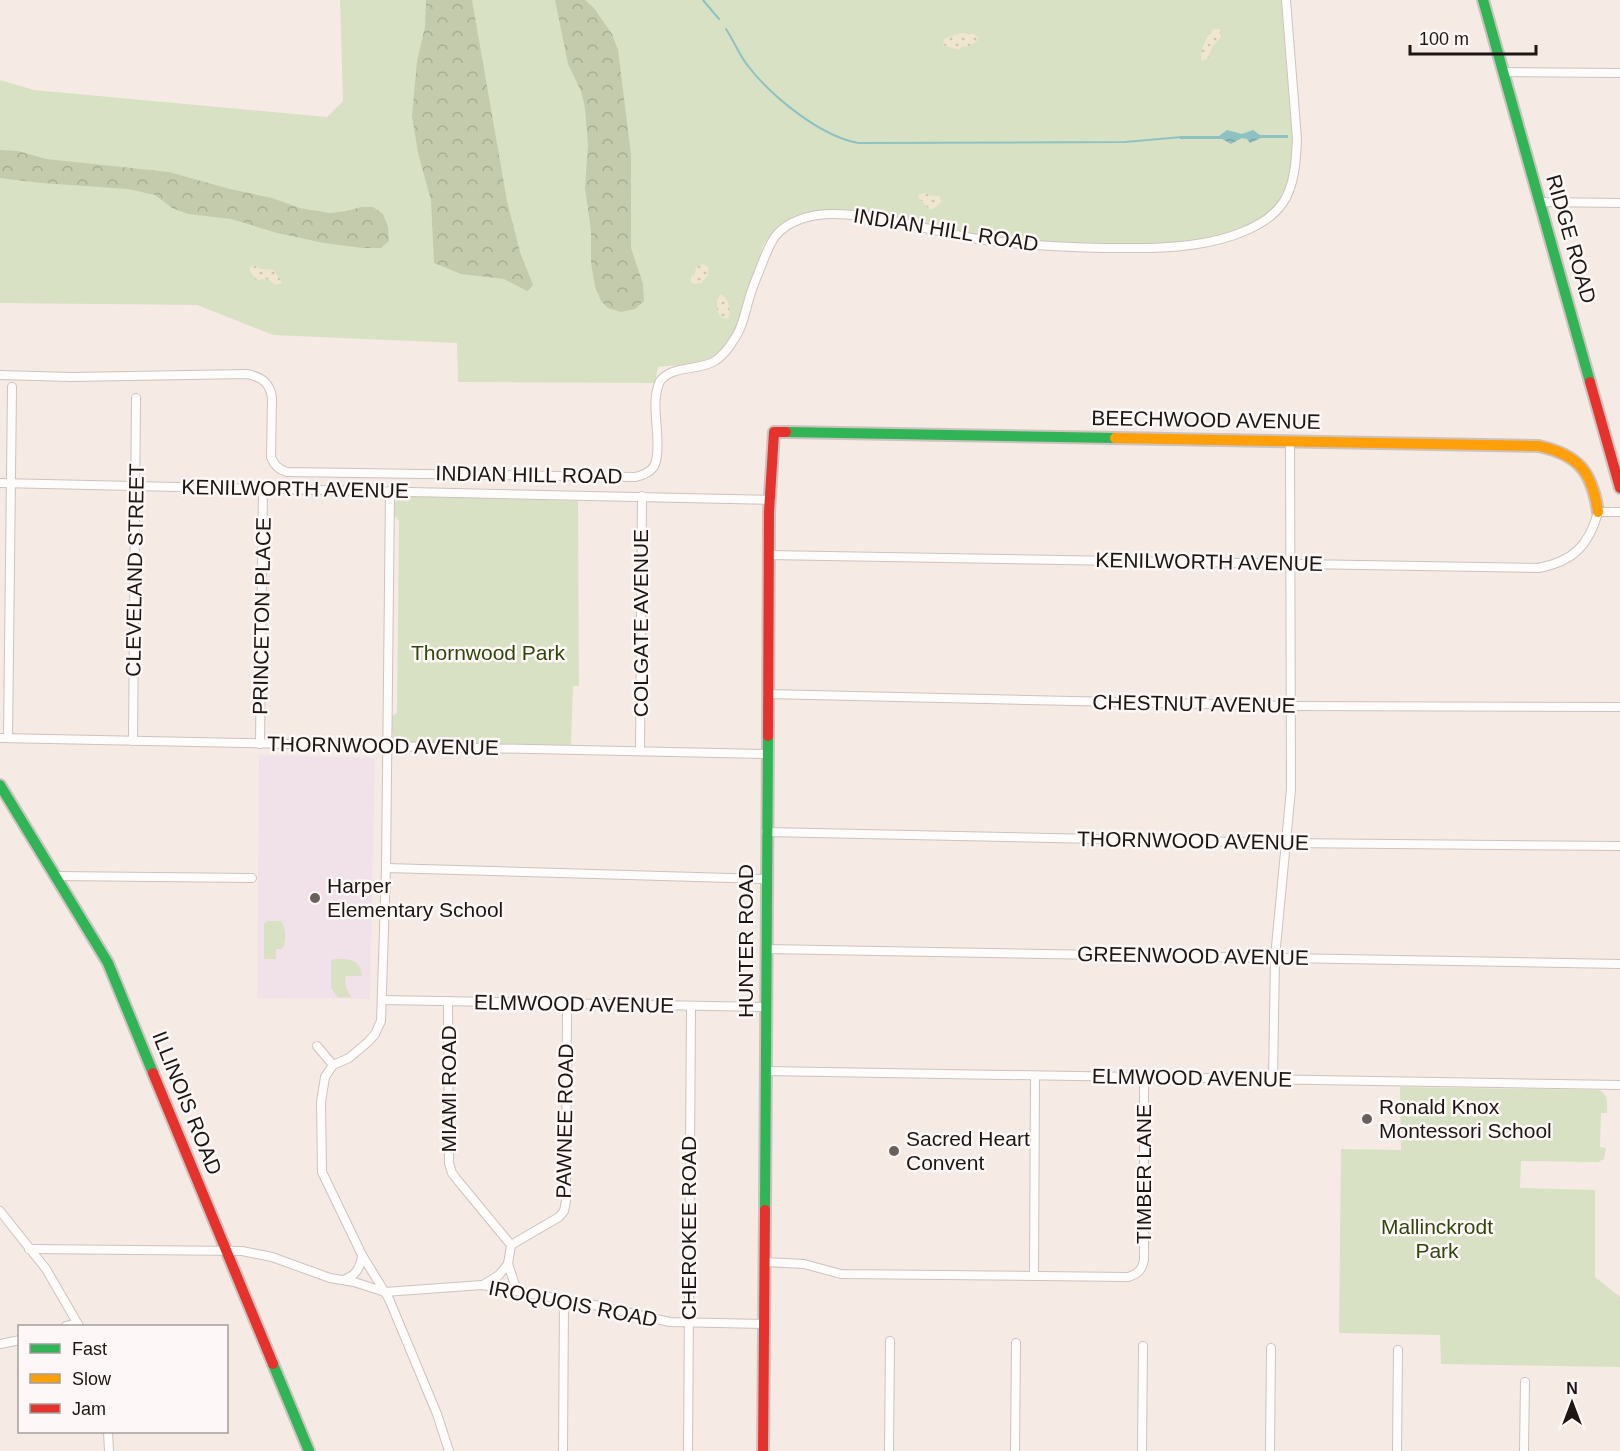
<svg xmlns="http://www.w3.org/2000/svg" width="1620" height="1451" font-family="Arial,sans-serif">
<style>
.education{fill:#f1e2ea}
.green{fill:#d9e1c4}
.forest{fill:url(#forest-crowns)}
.sand{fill:url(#sand-dots)}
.water{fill:url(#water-waves)}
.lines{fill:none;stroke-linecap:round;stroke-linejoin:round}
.stream{stroke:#8ec2c2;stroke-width:2}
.street-casing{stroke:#ccc3bf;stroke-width:10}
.fast-casing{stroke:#ccc3bf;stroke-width:14}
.slow-casing{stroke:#ccc3bf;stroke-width:14}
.jam-casing{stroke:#ccc3bf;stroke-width:14}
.street{stroke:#fefcfb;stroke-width:8}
.fast{stroke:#30b455;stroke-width:10}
.slow{stroke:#ff9f0a;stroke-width:10}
.jam{stroke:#e5322d;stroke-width:10}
.poi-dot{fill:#69605c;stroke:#fdf8f7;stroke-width:2}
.labels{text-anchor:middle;stroke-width:5;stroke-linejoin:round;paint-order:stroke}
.street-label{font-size:21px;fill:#1d1613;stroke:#fdf8f7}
.park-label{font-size:21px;fill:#30470c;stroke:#fdf8f7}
.poi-label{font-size:21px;fill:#1d1613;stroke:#fdf8f7;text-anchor:start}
</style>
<defs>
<pattern id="forest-crowns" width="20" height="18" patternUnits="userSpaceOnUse" patternTransform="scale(1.5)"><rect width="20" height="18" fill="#c3cbac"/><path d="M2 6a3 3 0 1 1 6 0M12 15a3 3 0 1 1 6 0" fill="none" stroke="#a7ae93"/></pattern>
<pattern id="sand-dots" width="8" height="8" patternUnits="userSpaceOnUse" patternTransform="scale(1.5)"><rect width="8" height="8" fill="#f0e6cf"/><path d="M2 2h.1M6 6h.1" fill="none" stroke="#cdc5b1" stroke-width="1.8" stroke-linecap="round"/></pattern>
<pattern id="water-waves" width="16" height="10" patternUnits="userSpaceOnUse" patternTransform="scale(1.5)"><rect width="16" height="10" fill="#8ec2c2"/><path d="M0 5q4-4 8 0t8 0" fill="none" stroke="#7aa6a6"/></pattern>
</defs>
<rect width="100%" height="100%" fill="#f6eae5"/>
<path class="education" d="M259,755l116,3 -5,241 -113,-1z"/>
<g class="green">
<path d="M340,0h941l12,146c-2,20 -3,44 -17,60 -16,18 -55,30 -78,35 -15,3 -31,2 -46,3 -52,2 -107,1 -159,-6 -33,-5 -66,-12 -99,-19 -29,-5 -60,-13 -90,-6 -18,4 -32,17 -41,33 -11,33 -19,90 -50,110 -15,9 -37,9 -55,11l-3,16 -197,-1 -1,-39 -184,-8 -76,-30 -197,-2v-223l34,10 293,27 16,-16z"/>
<path d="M402,496l176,5 1,185h-6l-2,59 -170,-3 -8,-4 -2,-21 6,-4 2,-192 -5,-6v-11l3,-5z"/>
<path d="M267,921h14c5,6 6,21 1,28h-6v10h-12v-35z"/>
<path d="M334,959c15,0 26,-1 28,17h-17l1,11 5,10 -13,1 -7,-10v-27z"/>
<path d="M1400,1087l199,3c10,5 8,13 8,23h-6l-1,34 6,1 -2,11 -6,3 -77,-1 -1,27 75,2v87l25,20v70l-179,-3 -1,-29 -101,-2 2,-184 60,1z"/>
</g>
<g class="forest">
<path d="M426,0h46l35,201 13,51 13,33 -6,6 -23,-12 -43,-5 -27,-11 -3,-63 -13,-47 -6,-37 5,-55 8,-34z"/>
<path d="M555,0h30l9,8 18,26 6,16 13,104v94l12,36 1,17 -9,8 -14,3 -13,-4 -7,-7 -6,-15 -4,-23v-33l-6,-42 3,-43 -3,-37 -4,-17 -13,-27z"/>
<path d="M0,150l18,1 28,8 123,13 61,17 42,9 28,10 29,5 18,-2 14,-4h12l10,7 5,13 1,14 -8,7h-19l-38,-5 -47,-10 -46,-14 -43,-5 -16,-6 -17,-13 -27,-6 -87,-6 -41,-5z"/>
</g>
<g class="sand">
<path d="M1214,29h6l1,8 -8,8 -5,13 -6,3c-3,-9 5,-27 12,-32z"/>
<path d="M960,33l14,1 4,3v3l-10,7 -6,-1 -3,4 -16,-5 1,-6z"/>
<path d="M925,193l7,3h8l1,6 -8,7h-4l-11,-12 2,-3z"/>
<path d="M702,264l6,3v8l-7,8 -8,1 -2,-2v-5l4,-3 1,-7z"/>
<path d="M253,265l8,4 13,1 8,13 -7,2 -7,-6 -12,1 -7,-11z"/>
<path d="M721,294c7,4 10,16 8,23l-4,2c-9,-3 -8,-12 -8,-21z"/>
</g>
<path class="water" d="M1227,130l15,4 11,-4 7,5h28v3h-27l-11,5 -3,-4 -5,-1 -11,6 -9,-5h-42l-1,-3h40z"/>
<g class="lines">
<g class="stream">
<path d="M703,0l16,19"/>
<path d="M726,29c8,12 13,26 22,37 23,30 72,70 110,77l267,-1 57,-5"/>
</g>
<defs>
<g id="street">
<path d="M1503,72l117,1"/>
<path d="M1541,202l79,1"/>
<path d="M0,375l71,2 176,-3c15,3 23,9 25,24l-1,59c3,8 7,12 16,15l348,5c9,-2 19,-6 21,-16 6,-26 -7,-56 4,-80 12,-16 38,-10 55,-20 7,-5 14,-13 18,-20 9,-12 12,-28 16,-42 3,-11 7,-20 11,-30 10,-25 13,-40 41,-50 41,-16 121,10 165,18 44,8 91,10 136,11 31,0 64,1 95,-4 28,-4 68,-16 85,-40 13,-18 14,-44 15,-65l-11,-139"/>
<path d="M0,483l771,17"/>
<path d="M390,491l-4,377 -5,153 -6,13 -7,8 -19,16 -16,7 -8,12 -4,25 1,70 40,83 27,44 48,115 12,37"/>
<path d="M768,555l770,13c34,-6 51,-22 60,-56h22"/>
<path d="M767,694l523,12 330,1"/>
<path d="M0,738l766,16"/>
<path d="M8,738l4,-351"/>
<path d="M133,741l3,-343"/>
<path d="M260,744l3,-256"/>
<path d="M640,751l2,-255"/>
<path d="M766,832l520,11 334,3"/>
<path d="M386,868l380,11"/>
<path d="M56,876l196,2"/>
<path d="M766,949l854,15"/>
<path d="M382,1000l383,7"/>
<path d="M448,1001l1,162 3,10 7,9 52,63 -3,19 9,27"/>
<path d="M317,1046l16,19"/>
<path d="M765,1071l855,14"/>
<path d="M1273,1080l2,-123 16,-168 -1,-348"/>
<path d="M0,1211l46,58 33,57"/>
<path d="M511,1245l48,-28 5,-6 2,-10 1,-198"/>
<path d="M29,1249l213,2 30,6 58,21 24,4 31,10 97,-7 112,20 76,17 94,2"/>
<path d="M765,1262l39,2 37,10 287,3c10,-3 14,-7 16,-17v-182"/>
<path d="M1034,1276l1,-200"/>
<path d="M343,1280c13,-4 17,-12 19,-24"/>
<path d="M483,1285l16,-10 9,-11"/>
<path d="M66,1326l11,-3"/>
<path d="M0,1344l20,-4"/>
<path d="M108,1432l1,19"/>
<path d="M563,1451l1,-152"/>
<path d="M688,1451l3,-445"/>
<path d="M889,1451l1,-110"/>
<path d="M1015,1451l1,-108"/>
<path d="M1142,1451l1,-105"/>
<path d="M1270,1451l1,-103"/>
<path d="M1397,1451l1,-101"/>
<path d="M1524,1451l1,-69"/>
</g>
<g id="fast">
<path d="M1483,0l107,382"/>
<path d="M786,432l329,6"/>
<path d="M0,785l108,178 45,110"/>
<path d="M765,1210l3,-474"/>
<path d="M273,1364l36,87"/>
</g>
<path id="slow" d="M1115,438l424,8c40,9 53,26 59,66"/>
<g id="jam">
<path d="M1590,382l30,106"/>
<path d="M768,736l1,-224 5,-80h12"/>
<path d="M153,1073l120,291"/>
<path d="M763,1451l2,-241"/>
</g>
</defs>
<use href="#street" class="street-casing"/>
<use href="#fast" class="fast-casing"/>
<use href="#slow" class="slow-casing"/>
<use href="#jam" class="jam-casing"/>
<use href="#street" class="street"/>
<use href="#fast" class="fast"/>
<use href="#slow" class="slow"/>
<use href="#jam" class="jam"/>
</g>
<g class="poi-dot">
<circle cx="315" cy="898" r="6"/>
<circle cx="1367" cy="1119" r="6"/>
<circle cx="894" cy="1151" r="6"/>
</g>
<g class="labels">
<g class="street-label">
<text transform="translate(946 230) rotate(9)" y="7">INDIAN HILL ROAD</text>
<text transform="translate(1571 239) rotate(74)" y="7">RIDGE ROAD</text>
<text transform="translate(1206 420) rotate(1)" y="7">BEECHWOOD AVENUE</text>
<text transform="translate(529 475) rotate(1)" y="7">INDIAN HILL ROAD</text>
<text transform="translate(295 489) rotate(1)" y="7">KENILWORTH AVENUE</text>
<text transform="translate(1209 562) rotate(1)" y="7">KENILWORTH AVENUE</text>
<text transform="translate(135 570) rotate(-89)" y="7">CLEVELAND STREET</text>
<text transform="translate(262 616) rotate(-89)" y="7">PRINCETON PLACE</text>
<text transform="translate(641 623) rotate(-90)" y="7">COLGATE AVENUE</text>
<text transform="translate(1194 704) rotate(1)" y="7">CHESTNUT AVENUE</text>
<text transform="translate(383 746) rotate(1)" y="7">THORNWOOD AVENUE</text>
<text transform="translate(1193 841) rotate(1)" y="7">THORNWOOD AVENUE</text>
<text transform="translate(746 941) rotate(-90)" y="7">HUNTER ROAD</text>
<text transform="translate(1193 956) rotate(1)" y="7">GREENWOOD AVENUE</text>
<text transform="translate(574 1004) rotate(1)" y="7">ELMWOOD AVENUE</text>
<text transform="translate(1192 1078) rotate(1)" y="7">ELMWOOD AVENUE</text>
<text transform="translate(449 1089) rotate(-90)" y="7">MIAMI ROAD</text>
<text transform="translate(187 1103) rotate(68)" y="7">ILLINOIS ROAD</text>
<text transform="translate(565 1121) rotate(-89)" y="7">PAWNEE ROAD</text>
<text transform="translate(1144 1174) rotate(-90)" y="7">TIMBER LANE</text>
<text transform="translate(689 1228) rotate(-90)" y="7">CHEROKEE ROAD</text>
<text transform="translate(573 1304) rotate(11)" y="7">IROQUOIS ROAD</text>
</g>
<g class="park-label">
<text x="488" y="660">Thornwood Park</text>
<text x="1437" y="1234">Mallinckrodt<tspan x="1437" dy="24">Park</tspan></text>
</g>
<g class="poi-label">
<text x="327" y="893">Harper<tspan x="327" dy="24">Elementary School</tspan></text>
<text x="1379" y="1114">Ronald Knox<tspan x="1379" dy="24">Montessori School</tspan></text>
<text x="906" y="1146">Sacred Heart<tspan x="906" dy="24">Convent</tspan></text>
</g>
</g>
<rect x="18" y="1325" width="210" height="108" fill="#fdf8f7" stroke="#a39e9c" stroke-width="1.5"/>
<rect x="30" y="1344" width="30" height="9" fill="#30b455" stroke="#a39e9c" stroke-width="1.5"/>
<text x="72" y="1355" font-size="18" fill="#1d1613">Fast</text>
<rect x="30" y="1374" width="30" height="9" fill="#ff9f0a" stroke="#a39e9c" stroke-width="1.5"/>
<text x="72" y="1385" font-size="18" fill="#1d1613">Slow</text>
<rect x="30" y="1404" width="30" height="9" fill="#e5322d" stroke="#a39e9c" stroke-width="1.5"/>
<text x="72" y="1415" font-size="18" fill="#1d1613">Jam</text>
<g transform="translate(1572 1403)" stroke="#fdf8f7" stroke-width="4.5" paint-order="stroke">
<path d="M0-4.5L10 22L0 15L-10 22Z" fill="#1d1613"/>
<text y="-9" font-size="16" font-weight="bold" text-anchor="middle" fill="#1d1613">N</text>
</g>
<path d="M1410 45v9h126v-9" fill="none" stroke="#1d1613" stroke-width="3"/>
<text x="1419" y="45" font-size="18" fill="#1d1613" stroke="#fdf8f7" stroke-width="4.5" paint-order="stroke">100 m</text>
</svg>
